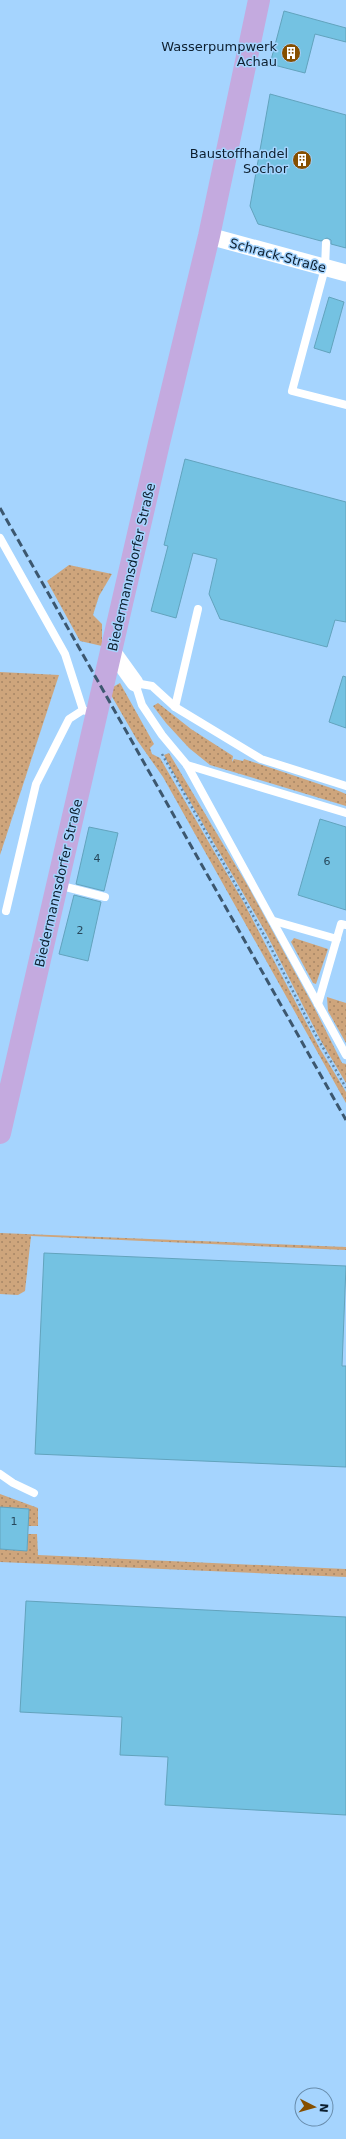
<svg xmlns="http://www.w3.org/2000/svg" width="346" height="2139" font-family="'DejaVu Sans',sans-serif">
<style>
.grass{fill:url(#grass-dots)}
.building{fill:#74c2e2;stroke:#62a3bd}
.lines{fill:none;stroke-linecap:round;stroke-linejoin:round}
.path{stroke:#6184a2;stroke-width:2.5;stroke-dasharray:2 3;stroke-linecap:butt}
.lane{stroke:#fff;stroke-width:8}
.street{stroke:#fff;stroke-width:17}
.primary{stroke:#c4aadf;stroke-width:22}
.rail{stroke:#3c576f;stroke-width:3;stroke-dasharray:8 4;stroke-linecap:butt}
.labels{text-anchor:middle;stroke-width:3;stroke-linejoin:round;paint-order:stroke}
.number-label{font-size:11px;fill:#27485c}
.poi-label{font-size:13px;fill:#0d1f2f;stroke:#a5d4fe;text-anchor:end}
.street-label{font-size:13px;fill:#0d1f2f;stroke:#a5d4fe}
</style>
<defs>
<pattern id="grass-dots" width="8" height="8" patternUnits="userSpaceOnUse"><rect width="8" height="8" fill="#cea57c"/><path d="M2 2h.1M6 6h.1" fill="none" stroke="#a68666" stroke-width="1.8" stroke-linecap="round"/></pattern>
</defs>
<rect width="100%" height="100%" fill="#a5d4fe"/>
<g class="grass">
<path d="M69,565l43,9 -13,22 -6,19 9,9v22l-22,-5 -33,-60z"/>
<path d="M0,672l59,3 -59,180z"/>
<path d="M120,683l34,61 -4,4 2,6 8,4 84,145 76,146 26,43v11l-183,-326 -26,-37 -26,-45 2,-8z"/>
<path d="M158,703l33,26 42,27 -1,6 2,-3 9,2 1,-2 90,30 12,5v12l-136,-41 -21,-17 -23,-25 -13,-17z"/>
<path d="M169,753l79,133 66,121 28,56 4,1v19l-25,-42 -55,-108 -97,-168 -5,-10z"/>
<path d="M294,938l34,11 -12,35 -3,-1 -22,-41z"/>
<path d="M327,997l19,6v40l-18,-32z"/>
<path d="M0,1233l346,14v3l-315,-14 -6,55 -7,4 -18,-1z"/>
<path d="M0,1494l38,14v18h-10l1,-17 -29,-2z"/>
<path d="M28,1534h9l1,21 308,14v8l-346,-15v-13l27,2z"/>
</g>
<g class="building">
<path d="M284,11l62,17v14l-31,-8 -10,39 -35,-9z"/>
<path d="M270,94l76,21v133l-15,-4v-4l-4,-2 -6,3 -63,-17 -8,-18z"/>
<path d="M329,297l15,5 -14,51 -16,-5z"/>
<path d="M185,459l161,43v120l-11,-2 -8,27 -107,-28 -11,-25 8,-35 -24,-6 -17,65 -25,-7 17,-65 -4,-1z"/>
<path d="M343,676l3,1v51l-17,-6z"/>
<path d="M320,819l26,8v83l-48,-15z"/>
<path d="M89,827l29,6 -14,58 -28,-7z"/>
<path d="M74,895l27,7 -13,59 -29,-7z"/>
<path d="M44,1253l302,13 -4,100h4v101l-311,-13z"/>
<path d="M0,1507l29,2 -2,42 -27,-2z"/>
<path d="M26,1601l320,16v198l-181,-10 3,-48 -48,-2 2,-38 -102,-5z"/>
</g>
<g class="lines">
<path class="path" d="M162,754l107,190 40,79 37,65"/>
<g class="lane">
<path d="M326,243l-1,25 -33,123 54,14"/>
<path d="M0,538l65,116 18,56 3,1"/>
<path d="M175,707l23,-98"/>
<path d="M187,765l159,48"/>
<path d="M346,786l-85,-27 -86,-52 -23,-21 -17,-3 7,22 20,30 25,30 159,290"/>
<path d="M58,885l47,12"/>
<path d="M6,911l30,-127 33,-65 14,-9"/>
<path d="M274,921l63,18"/>
<path d="M318,1004l23,-80 5,1"/>
<path d="M0,1474l13,9 21,10"/>
</g>
<g class="street">
<path d="M209,236l137,37"/>
<path d="M112,651l23,32"/>
</g>
<path class="primary" d="M0,1133l159,-690 50,-207 50,-236"/>
<path class="rail" d="M0,508l346,612"/>
</g>
<defs>
<symbol id="building-disc" viewBox="-11 -11 22 22"><circle r="9.5" fill="#864f00" stroke="#a5d4fe"/><path d="M-4-6H4V6H1V3H-1V6H-4ZM-2.5-4.3h1.7v1.8h-1.7ZM.8-4.3h1.7v1.8H.8ZM-2.5-1h1.7V.8h-1.7ZM.8-1h1.7V.8H.8Z" fill="#fff"/></symbol>
</defs>
<g fill-rule="evenodd">
<use href="#building-disc" x="280" y="42" width="22" height="22"/>
<use href="#building-disc" x="291" y="149" width="22" height="22"/>
</g>
<g class="labels">
<g class="number-label">
<text x="97" y="862">4</text>
<text x="327" y="865">6</text>
<text x="80" y="934">2</text>
<text x="14" y="1525">1</text>
</g>
<g class="poi-label">
<text x="277" y="51">Wasserpumpwerk<tspan x="277" dy="15">Achau</tspan></text>
<text x="288" y="158">Baustoffhandel<tspan x="288" dy="15">Sochor</tspan></text>
</g>
<g class="street-label">
<text transform="translate(278 255) rotate(15)" y="5">Schrack-Straße</text>
<text transform="translate(131 567) rotate(-77)" y="5">Biedermannsdorfer Straße</text>
<text transform="translate(58 883) rotate(-77)" y="5">Biedermannsdorfer Straße</text>
</g>
</g>
<g transform="translate(314 2107) rotate(96)"><circle r="19" fill="#a5d4fe" stroke="#688cab"/>
<path d="M0-3L7 15L0 10L-7 15Z" fill="#864f00"/>
<text y="-6" font-size="11" font-weight="bold" text-anchor="middle" fill="#0d1f2f">N</text>
</g>
</svg>
